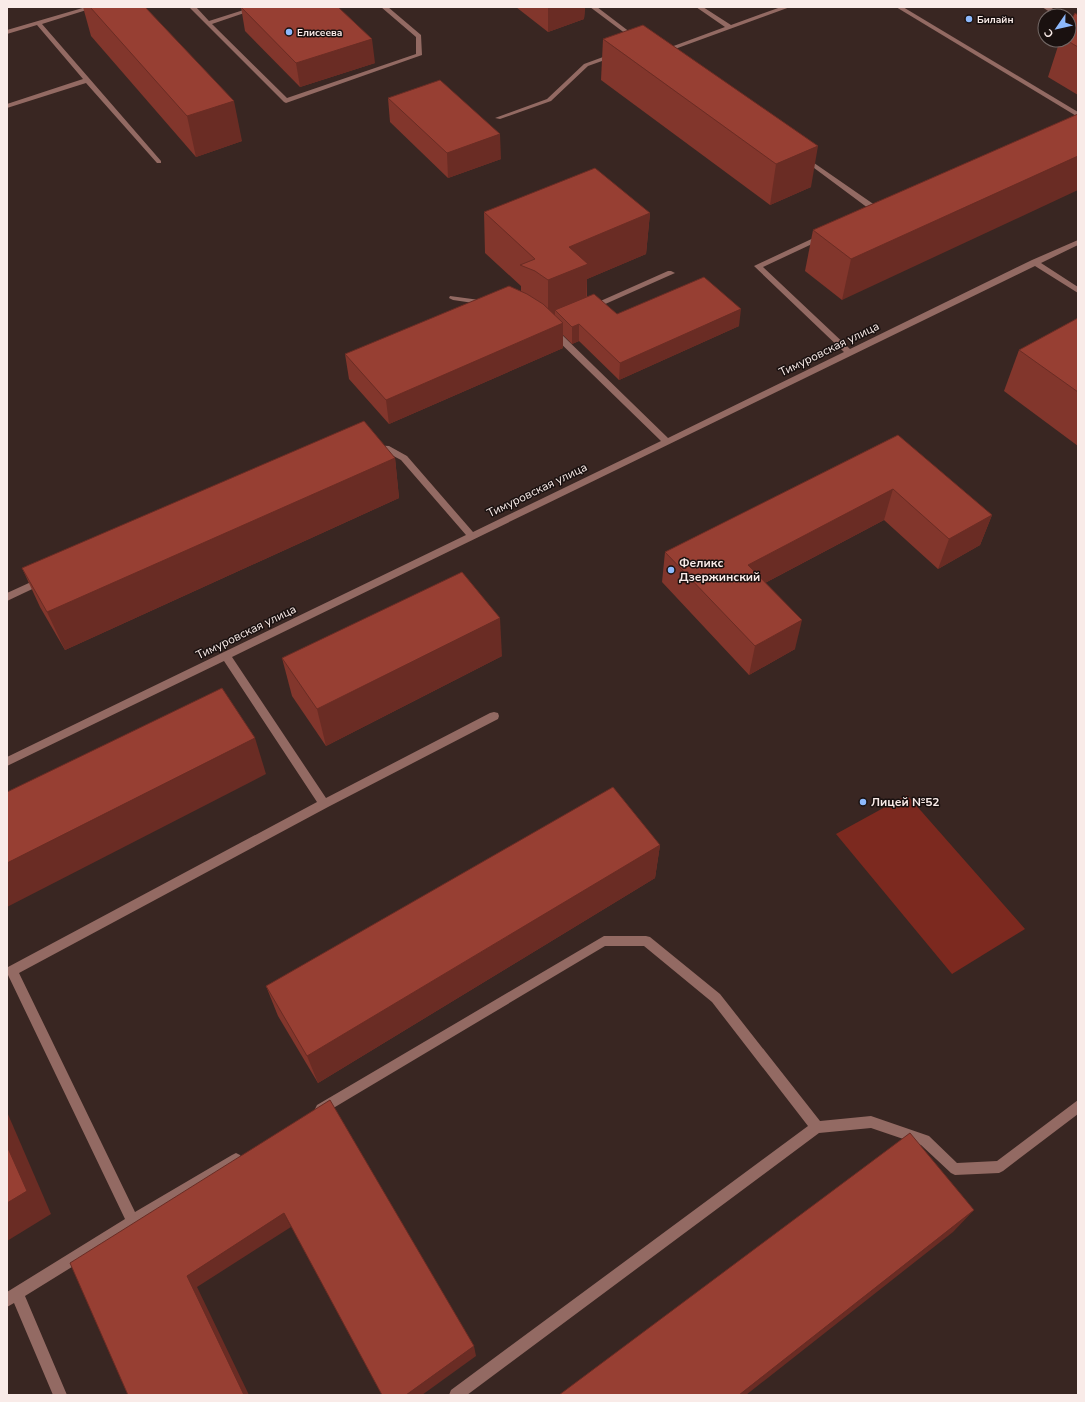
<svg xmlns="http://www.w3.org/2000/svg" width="1085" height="1402" font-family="'Nunito Sans',sans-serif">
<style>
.green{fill:#7c291f}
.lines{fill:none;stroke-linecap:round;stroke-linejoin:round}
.minor{fill:#936a63;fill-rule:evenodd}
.wall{fill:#82362c}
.shaded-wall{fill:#6a2c24}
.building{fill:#973f33;stroke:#6a2c24}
.poi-dot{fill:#8db9fc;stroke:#1a1110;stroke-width:1.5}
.labels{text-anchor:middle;stroke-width:3;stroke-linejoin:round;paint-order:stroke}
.far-poi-label{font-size:10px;font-weight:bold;fill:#f9ebe8;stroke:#1a1110;text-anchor:start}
.street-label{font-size:12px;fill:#f9ebe8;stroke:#1a1110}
.poi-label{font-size:12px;font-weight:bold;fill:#f9ebe8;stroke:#1a1110;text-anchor:start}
</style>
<rect width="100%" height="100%" fill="#392622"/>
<path class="green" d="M907,795l118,134 -73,45 -116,-140z"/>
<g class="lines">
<g class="minor">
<path d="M86,7h10l-54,17 119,137v2h-4l-71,-80 -79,25v-4l76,-25 -46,-54 -30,9v-4z"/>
<path d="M189,7h7l13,14 44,-14h9l-50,17 75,74 129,-44v-17l-35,-30h7l33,28 1,20 -136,48 -2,-1z"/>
<path d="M590,7h7l42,32 -5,1z"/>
<path d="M696,7h7l28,18 50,-18h9l-126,46h-4v-2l65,-24z"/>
<path d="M896,7h7l175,105v5z"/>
<path d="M1042,7h8l14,9h-8z"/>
<path d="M614,53l3,2 -1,1 -28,10 -37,35 -51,18 -5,-1 52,-19 37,-35z"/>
<path d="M804,156l78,54v4h-6l-74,-55 -2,-1z"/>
<path d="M820,235h3l4,2 -64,30 87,82 182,-89 46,-20v5l-37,18 37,24v6l-43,-27 -803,391 94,141 164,-85 4,-1 4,1 1,3 -1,3 -170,88 -309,166 116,239 97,-57 4,-2 4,2 2,4 -2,4 -215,133 42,99h-14l-39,-92 -7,4v-15l118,-73 -117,-244v-8l309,-165 -93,-141 -217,105v-9l459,-222 -65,-75 -17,-9 -11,-2 -1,-2 1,-2 16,1 18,10 66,76 188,-91 -110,-107v-4h6l111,108 176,-86 -90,-86z"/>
<path d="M668,271h3l4,2 -81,36h-3l-4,-2z"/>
<path d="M450,296l37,5 4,2 -4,2 -34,-5 -4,-2z"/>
<path d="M42,577l3,2 2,2 -2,2 -38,18v-8z"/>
<path d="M604,936h42l4,1 70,57 100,127 51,-5 58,20 28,27 40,-2 81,-61v14l-75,57 -4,2 -44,2 -4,-2 -30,-28 -50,-17 -52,5 -352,262h-18l2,-5 357,-264 -96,-124 -68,-56h-39l-280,167 -4,2 -4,-2 -2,-4 2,-4z"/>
</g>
</g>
<g class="wall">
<path d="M83,7h62l97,134 -46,16 -105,-121z"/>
<path d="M241,7l134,56 -75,24 -55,-56z"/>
<path d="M516,7h69l-1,12 -36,13z"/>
<path d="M1078,15v80l-30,-18 12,-37h9z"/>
<path d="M603,39l208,148 -41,18 -169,-125z"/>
<path d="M388,98l113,61 -53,19 -58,-56z"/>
<path d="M1078,114l-236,186 -37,-29 8,-41z"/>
<path d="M484,212l166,1 -4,41 -59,25v18l30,17 122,12 -120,54 -40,-39 -7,3 -9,-9v13l-174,76 -40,-45 -4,-25 176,-63v-5l-36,-33z"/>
<path d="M1078,318v128l-74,-55 15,-41z"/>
<path d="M898,435l94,80 -12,30 -42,24 -54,-49 -119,63 30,66 -46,26 -87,-93 3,-30z"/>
<path d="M395,458l4,40 -334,152 -25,-43 -18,-39z"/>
<path d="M502,656l-176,90 -34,-50 -10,-38z"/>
<path d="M660,845l-5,33 -337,205 -40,-67 -12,-30z"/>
</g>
<g class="shaded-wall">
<path d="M548,7h37l-1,12 -36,13z"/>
<path d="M372,39l3,24 -75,24 -4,-24z"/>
<path d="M234,101l8,40 -46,16 -9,-41z"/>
<path d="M500,134l1,25 -53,19 -1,-25z"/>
<path d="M818,146l-7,41 -41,18 6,-41z"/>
<path d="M1078,156v34l-236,110 9,-41z"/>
<path d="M650,213l-4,41 -59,25 -1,26 -31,5v8l-7,3v-41l21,-33z"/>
<path d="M741,309l-2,17 -120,54 1,-17z"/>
<path d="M563,323v25l-174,76 -3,-24z"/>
<path d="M579,324v17l-7,3v-17z"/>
<path d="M395,458l4,40 -334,152 -18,-38z"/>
<path d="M893,489l-9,31 -142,75 6,-30z"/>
<path d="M992,515l-12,30 -42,24 11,-30z"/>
<path d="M500,618l2,38 -176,90 -9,-37z"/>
<path d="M802,620l-7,29 -46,26 6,-29z"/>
<path d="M255,738l11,36 -259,133v-44z"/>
<path d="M660,845l-5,33 -337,205 -11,-27z"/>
<path d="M7,1112l44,102 -44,27z"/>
<path d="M974,1210l-21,22 -207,163h-7z"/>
<path d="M284,1213l7,14 -94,60 52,108h-5l-57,-119z"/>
<path d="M474,1346l2,10 -54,39h-16z"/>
</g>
<g class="building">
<path d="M90,7h55l89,94 -47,15z"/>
<path d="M241,7h97l34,32 -76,24z"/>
<path d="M1075,13l3,2v32l-12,-7h3v-16z"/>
<path d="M643,25l175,121 -42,18 -173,-125z"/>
<path d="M440,80l60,54 -53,19 -59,-55z"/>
<path d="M1078,114v42l-227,103 -38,-29z"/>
<path d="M595,168l55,45 -81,34 19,17 -40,16 -13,-9 -15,-6 15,-6 -51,-47z"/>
<path d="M704,277l37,32 -121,54 -41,-39 -7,3 -17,-17 39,-16 23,20z"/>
<path d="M509,286l18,8 16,10 20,19 -177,77 -41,-46z"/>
<path d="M1078,318v74l-59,-42z"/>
<path d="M364,421l31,37 -348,154 -25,-44z"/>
<path d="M898,435l94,80 -43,24 -56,-50 -145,76 54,55 -47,26 -90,-94z"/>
<path d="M462,572l38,46 -183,91 -35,-51z"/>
<path d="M222,688l33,50 -248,125v-71z"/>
<path d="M613,787l47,58 -353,211 -41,-70z"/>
<path d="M330,1100l144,246 -68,49h-24l-98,-182 -97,63 57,119h-116l-58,-132z"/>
<path d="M910,1133l64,77 -235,185h-180z"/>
<path d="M7,1146l20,45 -20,12z"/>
</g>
<g class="poi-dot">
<circle cx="969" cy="19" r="4"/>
<circle cx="289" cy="32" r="4"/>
<circle cx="671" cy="570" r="4"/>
<circle cx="863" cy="802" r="4"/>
</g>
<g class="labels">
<g class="far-poi-label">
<text x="977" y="23">Билайн</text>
<text x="297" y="36">Елисеева</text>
</g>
<g class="street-label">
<text transform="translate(829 349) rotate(-26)" y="4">Тимуровская улица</text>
<text transform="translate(537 490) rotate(-26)" y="4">Тимуровская улица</text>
<text transform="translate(246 632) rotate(-26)" y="4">Тимуровская улица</text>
</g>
<g class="poi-label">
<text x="679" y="567">Феликс<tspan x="679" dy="14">Дзержинский</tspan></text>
<text x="871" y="806">Лицей №52</text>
</g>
</g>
<rect width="1085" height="1402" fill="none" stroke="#f9ebe8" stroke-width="16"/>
<g transform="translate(1057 28) rotate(236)"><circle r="19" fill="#1a1110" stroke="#736866"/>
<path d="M0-3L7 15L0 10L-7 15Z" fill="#8db9fc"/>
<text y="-6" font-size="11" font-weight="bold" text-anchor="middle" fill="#f9ebe8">С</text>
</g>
</svg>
